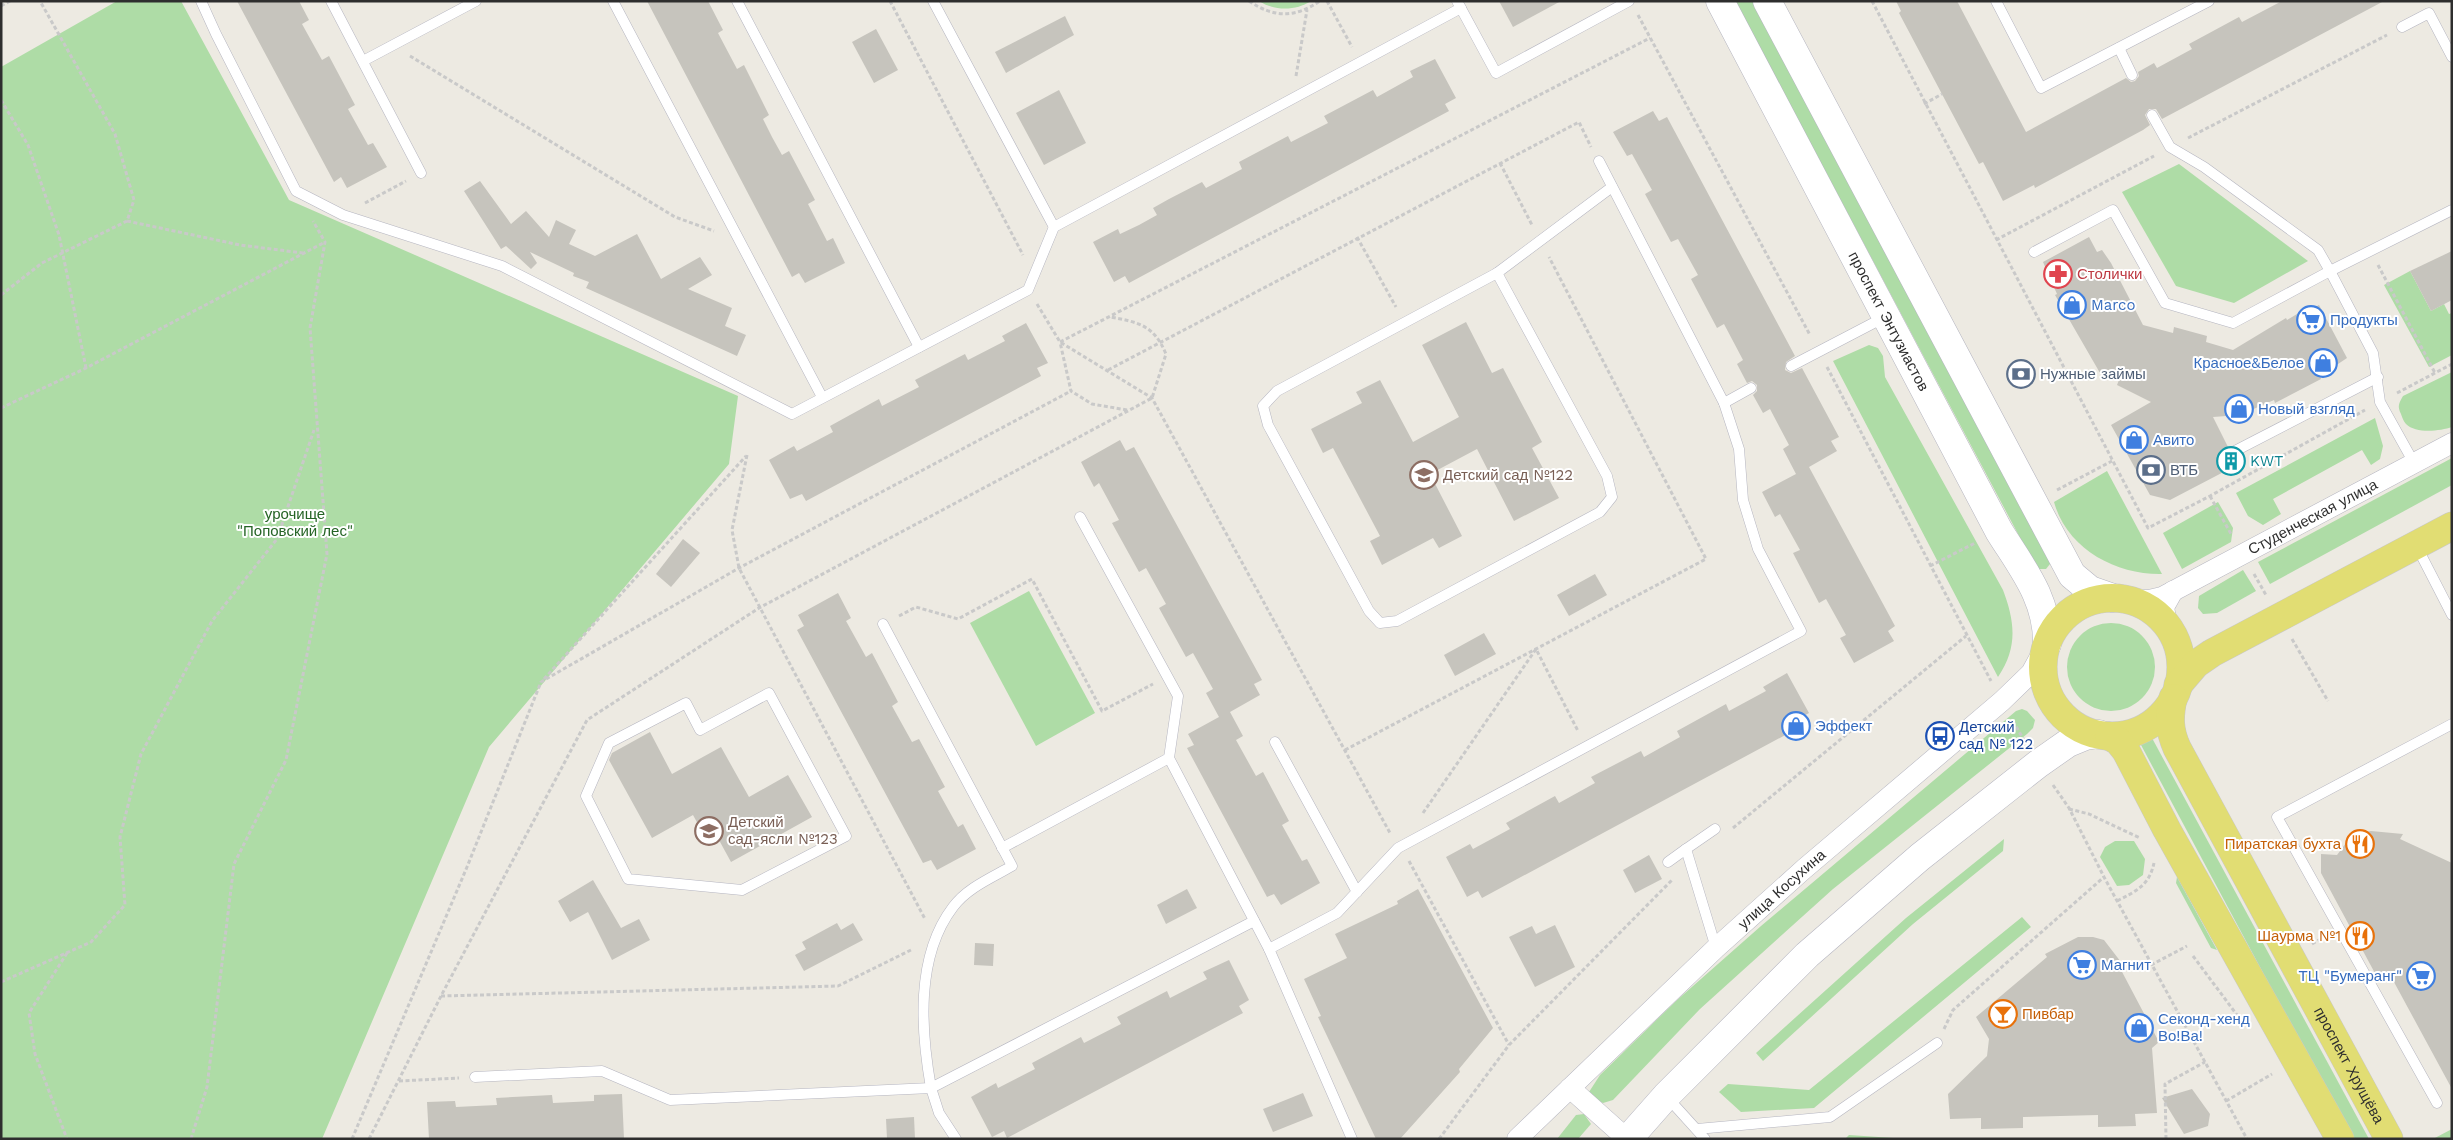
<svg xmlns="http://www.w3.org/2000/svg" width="2453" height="1140" font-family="'Work Sans',sans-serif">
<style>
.green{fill:#aedca6}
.building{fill:#c6c4bd}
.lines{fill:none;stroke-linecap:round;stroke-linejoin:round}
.service-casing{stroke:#b5b5c0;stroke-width:11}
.minor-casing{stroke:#b5b5c0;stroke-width:21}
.secondary-casing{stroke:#b5b5c0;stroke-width:29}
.primary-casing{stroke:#c9c9c9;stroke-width:29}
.path{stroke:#c9c9c9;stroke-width:3;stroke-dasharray:4 2.5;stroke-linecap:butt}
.service{stroke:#fff;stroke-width:10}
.minor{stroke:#fff;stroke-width:20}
.secondary{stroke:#fff;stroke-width:28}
.primary{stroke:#e1dd73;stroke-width:28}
.labels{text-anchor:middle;stroke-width:4;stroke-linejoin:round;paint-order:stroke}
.health-label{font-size:15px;fill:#be3a42;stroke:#fff;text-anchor:start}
.shop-label{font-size:15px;fill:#366cbe;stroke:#fff;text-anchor:start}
.street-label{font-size:15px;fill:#2e2e2e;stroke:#fff}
.service-label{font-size:15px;fill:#4e5e75;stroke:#fff;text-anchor:start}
.culture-label{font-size:15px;fill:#0d838f;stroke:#fff;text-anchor:start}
.education-label{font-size:15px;fill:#785e54;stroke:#fff;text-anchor:start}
.park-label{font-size:15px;fill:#256425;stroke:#fff}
.transit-label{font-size:15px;fill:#164399;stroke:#fff;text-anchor:start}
.food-label{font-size:15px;fill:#c56008;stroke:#fff;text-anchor:end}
</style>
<rect width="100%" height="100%" fill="#edeae2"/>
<g class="green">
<path d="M117,1h64l108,199 449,196 -9,68 -240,283 -167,392h-321v-1072z"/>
<path d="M1259,1h52c-15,10 -37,10 -52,0z"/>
<path d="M1735,1h18l296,556 1,7 -4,5h-7l-4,-3z"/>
<path d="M2179,164l129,97 -74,42 -58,-17 -54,-94z"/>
<path d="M2410,271l21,40 13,-7 5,10 3,-1v42l-23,12 -45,-82z"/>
<path d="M1869,345l9,3 5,8 2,21 118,213c12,32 15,57 -5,87l-165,-316z"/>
<path d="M2452,372v55c-12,4 -36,7 -46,-3 -2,-2 -4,-7 -5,-10 -4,-8 -2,-11 2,-18z"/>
<path d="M2375,418l8,28 -3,13 -9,6 -9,-15 -89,49 8,15 -18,11 -15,-9 -12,-23z"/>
<path d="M2452,458v27l-182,99 -12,-22z"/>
<path d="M2107,471l55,103c-46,1 -95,-25 -108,-72z"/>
<path d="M2218,502l15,26 -2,14 -49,27 -19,-36z"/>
<path d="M2243,570l13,21 -39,22 -14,1 -5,-6 1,-12z"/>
<path d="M1029,591l66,122 -59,33 -66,-123z"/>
<circle cx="2111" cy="667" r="44"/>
<path d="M2022,709l5,2 8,9 -2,8 -6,6 -194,155 -133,120 -87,91 -10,3 -10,-5 -4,-6 11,-17 76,-74 85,-75 255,-215z"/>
<path d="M2152,738l217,401h-17l-211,-394z"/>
<path d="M2004,839l-1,12 -90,73 -150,137 -7,-8 150,-135z"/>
<path d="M2115,841h19l11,18 -2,16 -14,10 -12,1 -17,-29 5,-10z"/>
<path d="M2177,877l40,73 -6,-2 -35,-65z"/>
<path d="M2022,917l9,10 -217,181 -73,4 -22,-20 9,-8 81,6z"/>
<path d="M1584,1114l7,10 -13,15h-21l19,-24z"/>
<path d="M2452,1129v10h-19z"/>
<path d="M1849,1135l59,4h-63z"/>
</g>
<g class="building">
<path d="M237,1h62l10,19 -7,4 20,36 7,-4 26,49 -7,4 20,36 5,-2 14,24 -40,21 -6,-11 -7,5z"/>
<path d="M647,1h61l15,29 -5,3 19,36 7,-4 25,50 -6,4 9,18 10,18 7,-4 26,49 -7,4 19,37 6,-3 12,25 -40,20 -6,-10 -7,4z"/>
<path d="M1499,1h62l-48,26z"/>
<path d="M1896,1h61l69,131 100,-54 5,4 4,-1 4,-5 -1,-4 16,-9 3,5 35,-19 -3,-5 50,-27 3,5 40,-21h102l-222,118 -6,-10h-7l-4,6 5,10 -7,5 -108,58 -1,-3 -31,16 -20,-39 -4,2 -80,-151 2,-2z"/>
<path d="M1065,16l9,19 -68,38 -11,-21z"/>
<path d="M876,29l22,41 -24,13 -22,-41z"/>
<path d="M1435,59l21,39 -11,6 4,7 -320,172 -4,-7 -11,6 -21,-40 25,-13 2,5 19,-9 18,-10 -4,-7 16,-9 33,-17 4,6 36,-19 -3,-7 49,-26 3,6 37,-19 -4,-7 49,-26 4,7 36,-20 -3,-6z"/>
<path d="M1059,90l27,53 -42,22 -28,-52z"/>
<path d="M1653,111l6,10 8,-4 128,239 -9,6 -1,8 6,3 11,-5 37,69 -8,4 6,10 -28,16 86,159 -7,5 6,10 -40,22 -14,-25 6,-3 -20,-36 -7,4 -26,-50 7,-3 -20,-36 -5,3 -13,-25 34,-18 -13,-25 6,-4 -19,-36 -7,4 -10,-18 4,-4v-6l-5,-4 -5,2 -10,-19 6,-4 -19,-36 -7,4 -26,-49 7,-4 -20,-36 -7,3 -26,-48 7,-4 -20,-36 -5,2 -14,-24z"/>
<path d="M480,181l31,43 15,-13 23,26 7,-17 20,10 -7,14 26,12 42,-22 24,45 39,-22 12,18 -24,14 44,19 -7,18 21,9 -9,21 -151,-68 3,-6 -16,-6 1,-3 -44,-21 7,11 -6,6 -25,-23 -5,3 -37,-58z"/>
<path d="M2089,237l8,15 5,-2 9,13 32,62 30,8 1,-6 33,9 -1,6 27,8 53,-32 1,2 15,-9 1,3 16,-9 28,53 -27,18 1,3 -46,24 -1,-3 -34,15 -27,2 15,30 -1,8 7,4 3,6 -67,35 -20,-5 -39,-70 40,-23 -34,-17 2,-5 -19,-7 -45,-78 2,-1 -14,-32z"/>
<path d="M2452,251v49l-21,11 -21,-40z"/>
<path d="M1466,322l26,51 11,-5 39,74 -10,6 27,50 -45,23 -37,-72 -47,25 32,62 -23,12 -6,-10 -51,27 -12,-24 10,-5 -25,-47 -22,-41 -10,5 -12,-24 51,-26 -6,-11 24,-12 33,62 46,-25 -37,-72z"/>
<path d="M1026,323l22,40 -11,5 4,8 -235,125 -4,-7 -12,5 -21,-39 25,-14 3,5 36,-19 -3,-6 49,-27 3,7 37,-19 -4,-7 50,-26 3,6 37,-19 -3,-5z"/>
<path d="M1120,440l6,11 8,-4 128,233 -8,4 6,11 -30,17 13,24 -7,4 20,36 7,-4 26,49 -7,4 20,36 5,-2 13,24 -39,22 -7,-11 -7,3 -80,-149 7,-3 -6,-11 31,-17 -13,-24 7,-4 -20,-36 -7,4 -27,-49 7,-4 -20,-36 -7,4 -27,-49 7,-3 -20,-37 -5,4 -13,-25z"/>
<path d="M683,539l17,14 -29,34 -15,-13z"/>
<path d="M1595,574l12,21 -38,21 -12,-21z"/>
<path d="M838,593l13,25 -5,3 20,36 6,-4 26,49 -6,4 20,36 7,-3 26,48 -7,4 20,36 5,-3 13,25 -39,21 -6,-10 -8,3 -126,-233 7,-4 -6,-11z"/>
<path d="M1484,633l12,21 -41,22 -11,-21z"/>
<path d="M1787,673l22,40 -11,6 4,7 -320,172 -4,-7 -11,6 -21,-40 24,-13 3,5 37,-20 -4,-6 49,-27 4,7 36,-20 -4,-6 50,-26 3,6 36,-20 -3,-6 49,-27 3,7 37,-20 -3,-4z"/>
<path d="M650,732l22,42 49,-27 28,50 39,-22 24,42 -81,45 -23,-42 -9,6 -6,-11 -41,23 -43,-78 3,-7z"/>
<path d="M2371,831l32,3 -3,5 52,24v226l-64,-118 -11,6 -56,-104v-19l16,1 9,-12 13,-10z"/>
<path d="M1649,855l13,24 -27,14 -12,-23z"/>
<path d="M593,880l28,48 18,-9 11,21 -38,20 -24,-48 -18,10 -12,-21z"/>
<path d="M1187,889l10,19 -31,16 -9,-19z"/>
<path d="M1418,889l75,139 -34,41 1,3 -60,67h-24l-58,-122 3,-1 -17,-37 43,-21 -12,-24 63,-30 -1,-3z"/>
<path d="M837,923l4,7 12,-7 10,17 -59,31 -9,-16 11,-6 -4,-7z"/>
<path d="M1555,925l20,42 -40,20 -26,-50 23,-11 4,8z"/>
<path d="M2078,937h15l11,3 20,26 -4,2 39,74 -7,6 5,65 -22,1 1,12 -38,1v-12l-75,2v11l-42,1v-11l-31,1 -2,-25 39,-38 2,-17 -13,-22 71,-60 -2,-3z"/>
<path d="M975,943l19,1 -1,22 -19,-1z"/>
<path d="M1229,960l20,40 -10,6 4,7 -236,125 -3,-7 -12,6 -21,-40 25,-14 2,5 37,-19 -3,-6 49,-26 3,6 37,-19 -4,-7 50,-26 3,7 37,-19 -4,-7z"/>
<path d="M2192,1089l18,25 -2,12 -24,8 -22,-36z"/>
<path d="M1303,1093l10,23 -40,16 -10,-23z"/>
<path d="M622,1094l2,45h-195l-2,-37 28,-1 1,6 20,-1 21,-1 -1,-7 56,-3 1,8 41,-2v-6z"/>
<path d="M914,1117l1,22h-28l-1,-20z"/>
</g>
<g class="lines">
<defs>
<g id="service">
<path d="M201,1l15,33 80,157 47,24 159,51 290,148 236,-124 26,-63 407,-219"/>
<path d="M331,1l90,172"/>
<path d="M613,1l209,396"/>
<path d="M737,1l182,346"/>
<path d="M933,1l121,226"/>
<path d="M1457,1l39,72 133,-72"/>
<path d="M1996,1l45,87 168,-87"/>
<path d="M2402,27l27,-14 23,44"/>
<path d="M2119,48l13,27"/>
<path d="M363,61l113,-60"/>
<path d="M2034,252l79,-42 52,93 68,20 97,-52 -12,-21 -114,-83 -34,-20 -18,-32"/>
<path d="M1497,273l110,203 5,21 -12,15 -203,109 -17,2 -11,-12 -101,-186 -5,-19 14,-15z"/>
<path d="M1497,273l115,-86"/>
<path d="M1791,366l94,-49"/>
<path d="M1724,403l27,-15"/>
<path d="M2233,452l145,-75"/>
<path d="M2414,463l-34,-61 -7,-49 -43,-82 122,-61"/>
<path d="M1080,517l98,179 -9,62 100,191 83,190"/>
<path d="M2417,547l35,68"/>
<path d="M883,624l129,242c-21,12 -45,22 -59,41 -38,50 -32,124 -22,181l323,-167"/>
<path d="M769,693l77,143 -104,54 -114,-11 -42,-83 23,-53 77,-40 14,27z"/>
<path d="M1275,742l82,150"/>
<path d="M1715,829l-29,20 30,99"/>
<path d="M1002,848l167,-90"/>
<path d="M1668,862l18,-13"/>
<path d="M1269,949l68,-36 61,-65 403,-217 -43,-82 -15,-49 -4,-51 -15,-46 -125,-242"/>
<path d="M475,1077l127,-6 68,29 261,-12 8,25 17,26"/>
<path d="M1667,1097l38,42"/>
<path d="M2437,1103l-160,-286 175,-93"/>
<path d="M1697,1129l133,-12 107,-74"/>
</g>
<g id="minor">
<path id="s1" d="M2122,599l27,1 13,-3 290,-154"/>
<path d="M2167,625l-3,-18 9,-16"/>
<path d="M1570,1088l57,51"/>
<path id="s2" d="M1517,1139l199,-191 88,-79 198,-168 29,-28 16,-29"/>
</g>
<g id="secondary">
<path id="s3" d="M1720,1l279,530c23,37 49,68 48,113"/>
<path d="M1767,1l305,574 18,15 23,8"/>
<path d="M1628,1139l38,-43 141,-141 113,-98 118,-93 30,-21 17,-7 14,-2"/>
</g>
<g id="primary">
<circle cx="2112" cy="667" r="69"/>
<path d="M2178,685l18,-21 16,-11 240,-127"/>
<path id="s4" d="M2173,698c-4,19 -4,32 4,50l212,391"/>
<path d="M2109,736l9,5 8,10 41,79 173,309"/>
</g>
</defs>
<use href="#service" class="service-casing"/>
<use href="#minor" class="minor-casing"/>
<use href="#secondary" class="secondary-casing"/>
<use href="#primary" class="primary-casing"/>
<g class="path">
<path d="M890,1l133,254"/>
<path d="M1249,1c25,17 46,17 71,0"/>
<path d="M1327,1l25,46"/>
<path d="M1872,1l276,527 62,-32 155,-86"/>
<path d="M1,6l9,-5"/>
<path d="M1638,15l172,320"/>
<path d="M410,56l265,161 39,14"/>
<path d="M1296,76l11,-66"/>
<path d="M1,100l27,45 31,90 27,133"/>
<path d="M1924,104l18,-10"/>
<path d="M2188,138l199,-103"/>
<path d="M1500,163l32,62"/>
<path d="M365,203l41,-22"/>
<path d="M127,221l113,24 63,8"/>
<path d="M1357,237l39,70"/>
<path d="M1996,240l158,-84"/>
<path d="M2378,265l57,108"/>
<path d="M1,295l41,-32 85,-42 7,-21 -19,-66 -75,-133"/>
<path d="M1037,304l23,38 92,56 238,435"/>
<path d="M1827,367l164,314"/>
<path d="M1108,370l471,-248 12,25"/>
<path d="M2397,393l55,-29"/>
<path d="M1,408l85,-40 239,-126"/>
<path d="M1127,410l-35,-6 -21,-13 -11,-49 590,-304"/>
<path d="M747,455l-15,75 7,38 186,351"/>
<path d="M2057,490l55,-29"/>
<path d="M2210,496l21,38"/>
<path d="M1930,566l45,-23"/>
<path d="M2254,574l12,21"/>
<path d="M899,616l17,-9 42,12 74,-40 70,132 51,-27"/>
<path d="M2292,639l36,62"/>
<path d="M544,679l202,-223"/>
<path d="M2013,721l12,21"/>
<path d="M1345,750l361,-191 -157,-302"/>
<path d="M2053,785l16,23 35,69 143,262"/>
<path d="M2069,809l20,5 51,24"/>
<path d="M1423,813l113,-164 42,82"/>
<path d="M1733,828l233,-192"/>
<path d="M1409,861l100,184"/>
<path d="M2117,901c19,-10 32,-15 37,-38"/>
<path d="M2312,944l12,-7"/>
<path d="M67,953l-38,60 6,41 32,85"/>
<path d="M2193,956l47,63"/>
<path d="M2151,965l36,-19"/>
<path d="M1,982l90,-40 34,-37 -5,-68 21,-83 71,-133 65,-82 37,-109"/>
<path d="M441,996l397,-10 75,-37"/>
<path d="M1944,1029l9,-19 151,-133"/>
<path d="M399,1081l60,-3"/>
<path d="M2226,1101l46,-27"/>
<path d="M191,1139l16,-52 27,-223 52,-104 41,-206 -17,-226 15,-86 -12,-21"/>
<path d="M352,1139l115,-272 74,-185 198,-114 332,-177"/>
<path d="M369,1139l72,-143 146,-276 172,-112 393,-210 14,-44c-12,-29 -28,-32 -56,-37"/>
<path d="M1439,1139l70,-94 164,-166"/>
<path d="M2166,1139l-1,-55 40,-22"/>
</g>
<use href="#service" class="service"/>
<use href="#minor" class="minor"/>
<use href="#secondary" class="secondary"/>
<use href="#primary" class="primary"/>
</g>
<defs>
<symbol id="pharmacy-ring" viewBox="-11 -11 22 22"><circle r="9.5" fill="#fff" stroke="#e0444e" stroke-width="1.5"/><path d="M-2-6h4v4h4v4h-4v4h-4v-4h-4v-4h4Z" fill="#e0444e"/></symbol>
<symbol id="shop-ring" viewBox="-11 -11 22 22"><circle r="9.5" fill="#fff" stroke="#3f7fe0" stroke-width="1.5"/><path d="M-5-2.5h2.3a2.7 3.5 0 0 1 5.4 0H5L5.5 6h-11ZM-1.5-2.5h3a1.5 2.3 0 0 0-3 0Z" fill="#3f7fe0"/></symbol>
<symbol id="supermarket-ring" viewBox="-11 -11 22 22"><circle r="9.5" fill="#fff" stroke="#3f7fe0" stroke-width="1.5"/><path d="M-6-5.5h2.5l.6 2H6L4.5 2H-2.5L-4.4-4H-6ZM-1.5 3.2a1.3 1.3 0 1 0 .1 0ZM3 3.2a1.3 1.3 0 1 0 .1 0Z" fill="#3f7fe0"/></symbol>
<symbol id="bank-ring" viewBox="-11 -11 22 22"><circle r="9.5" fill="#fff" stroke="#5c6f8a" stroke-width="1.5"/><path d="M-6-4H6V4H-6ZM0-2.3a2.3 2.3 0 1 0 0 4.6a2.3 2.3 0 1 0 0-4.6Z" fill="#5c6f8a"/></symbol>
<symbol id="building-ring" viewBox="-11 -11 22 22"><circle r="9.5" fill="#fff" stroke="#0f9aa8" stroke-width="1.5"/><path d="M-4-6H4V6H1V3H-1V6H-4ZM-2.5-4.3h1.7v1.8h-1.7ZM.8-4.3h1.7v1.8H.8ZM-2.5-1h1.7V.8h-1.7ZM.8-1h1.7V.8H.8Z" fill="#0f9aa8"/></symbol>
<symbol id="school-ring" viewBox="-11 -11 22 22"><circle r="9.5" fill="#fff" stroke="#8d6e63" stroke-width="1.5"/><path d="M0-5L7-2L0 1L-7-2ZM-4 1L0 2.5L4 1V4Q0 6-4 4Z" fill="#8d6e63"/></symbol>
<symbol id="bus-ring" viewBox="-11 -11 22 22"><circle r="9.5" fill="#fff" stroke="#1a4fb4" stroke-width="1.5"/><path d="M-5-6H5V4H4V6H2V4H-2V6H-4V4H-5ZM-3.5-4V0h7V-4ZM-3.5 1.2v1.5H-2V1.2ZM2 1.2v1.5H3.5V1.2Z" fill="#1a4fb4"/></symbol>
<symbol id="restaurant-ring" viewBox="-11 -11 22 22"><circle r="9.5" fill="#fff" stroke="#e8710a" stroke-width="1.5"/><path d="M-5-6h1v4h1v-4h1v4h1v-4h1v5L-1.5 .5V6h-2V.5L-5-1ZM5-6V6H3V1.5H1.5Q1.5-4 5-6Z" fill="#e8710a"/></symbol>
<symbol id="bar-ring" viewBox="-11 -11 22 22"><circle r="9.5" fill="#fff" stroke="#e8710a" stroke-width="1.5"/><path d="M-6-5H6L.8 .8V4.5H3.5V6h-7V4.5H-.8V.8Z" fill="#e8710a"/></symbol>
</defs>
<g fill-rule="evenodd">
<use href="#pharmacy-ring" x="2042" y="258" width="32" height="32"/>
<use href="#shop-ring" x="2056" y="289" width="32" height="32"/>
<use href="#supermarket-ring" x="2295" y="304" width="32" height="32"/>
<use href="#shop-ring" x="2307" y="347" width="32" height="32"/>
<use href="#bank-ring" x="2005" y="358" width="32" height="32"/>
<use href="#shop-ring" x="2223" y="393" width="32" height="32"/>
<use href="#shop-ring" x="2118" y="424" width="32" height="32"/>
<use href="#building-ring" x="2215" y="445" width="32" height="32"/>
<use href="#bank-ring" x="2135" y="454" width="32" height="32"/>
<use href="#school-ring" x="1408" y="459" width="32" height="32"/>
<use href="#shop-ring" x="1780" y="710" width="32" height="32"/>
<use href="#bus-ring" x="1924" y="720" width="32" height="32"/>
<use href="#school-ring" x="693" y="815" width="32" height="32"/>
<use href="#restaurant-ring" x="2344" y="828" width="32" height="32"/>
<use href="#restaurant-ring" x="2344" y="920" width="32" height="32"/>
<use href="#supermarket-ring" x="2066" y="949" width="32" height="32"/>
<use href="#supermarket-ring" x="2405" y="960" width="32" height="32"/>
<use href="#bar-ring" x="1987" y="998" width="32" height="32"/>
<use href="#shop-ring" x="2123" y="1012" width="32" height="32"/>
</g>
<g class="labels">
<g class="health-label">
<text x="2077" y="279">Столички</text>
</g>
<g class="shop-label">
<text x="2091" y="310">Marco</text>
<text x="2330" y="325">Продукты</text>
<text x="2304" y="368" text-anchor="end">Красное&amp;Белое</text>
<text x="2258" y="414">Новый взгляд</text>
<text x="2153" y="445">Авито</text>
<text x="1815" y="731">Эффект</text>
<text x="2101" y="970">Магнит</text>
<text x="2402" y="981" text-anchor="end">ТЦ "Бумеранг"</text>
<text x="2158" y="1024">Секонд-хенд<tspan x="2158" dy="17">Во!Ва!</tspan></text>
</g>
<g class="street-label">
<text dy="5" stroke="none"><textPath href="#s3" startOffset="362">проспект Энтузиастов</textPath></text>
<text dy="5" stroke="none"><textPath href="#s1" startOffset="211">Студенческая улица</textPath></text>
<text dy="5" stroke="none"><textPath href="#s2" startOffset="364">улица Косухина</textPath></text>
<text dy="5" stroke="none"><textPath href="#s4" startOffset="412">проспект Хрущёва</textPath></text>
</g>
<g class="service-label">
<text x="2040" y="379">Нужные займы</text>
<text x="2170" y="475">ВТБ</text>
</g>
<g class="culture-label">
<text x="2250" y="466">KWT</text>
</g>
<g class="education-label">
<text x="1443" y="480">Детский сад №122</text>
<text x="728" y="827">Детский<tspan x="728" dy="17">сад-ясли №123</tspan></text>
</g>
<g class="park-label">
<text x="295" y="519">урочище<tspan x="295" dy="17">"Поповский лес"</tspan></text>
</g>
<g class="transit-label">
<text x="1959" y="732">Детский<tspan x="1959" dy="17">сад № 122</tspan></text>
</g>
<g class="food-label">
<text x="2341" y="849">Пиратская бухта</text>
<text x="2341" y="941">Шаурма №1</text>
<text x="2022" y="1019" text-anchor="start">Пивбар</text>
</g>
</g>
<rect width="2453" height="1140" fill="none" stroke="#2e2e2e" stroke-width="5"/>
</svg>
